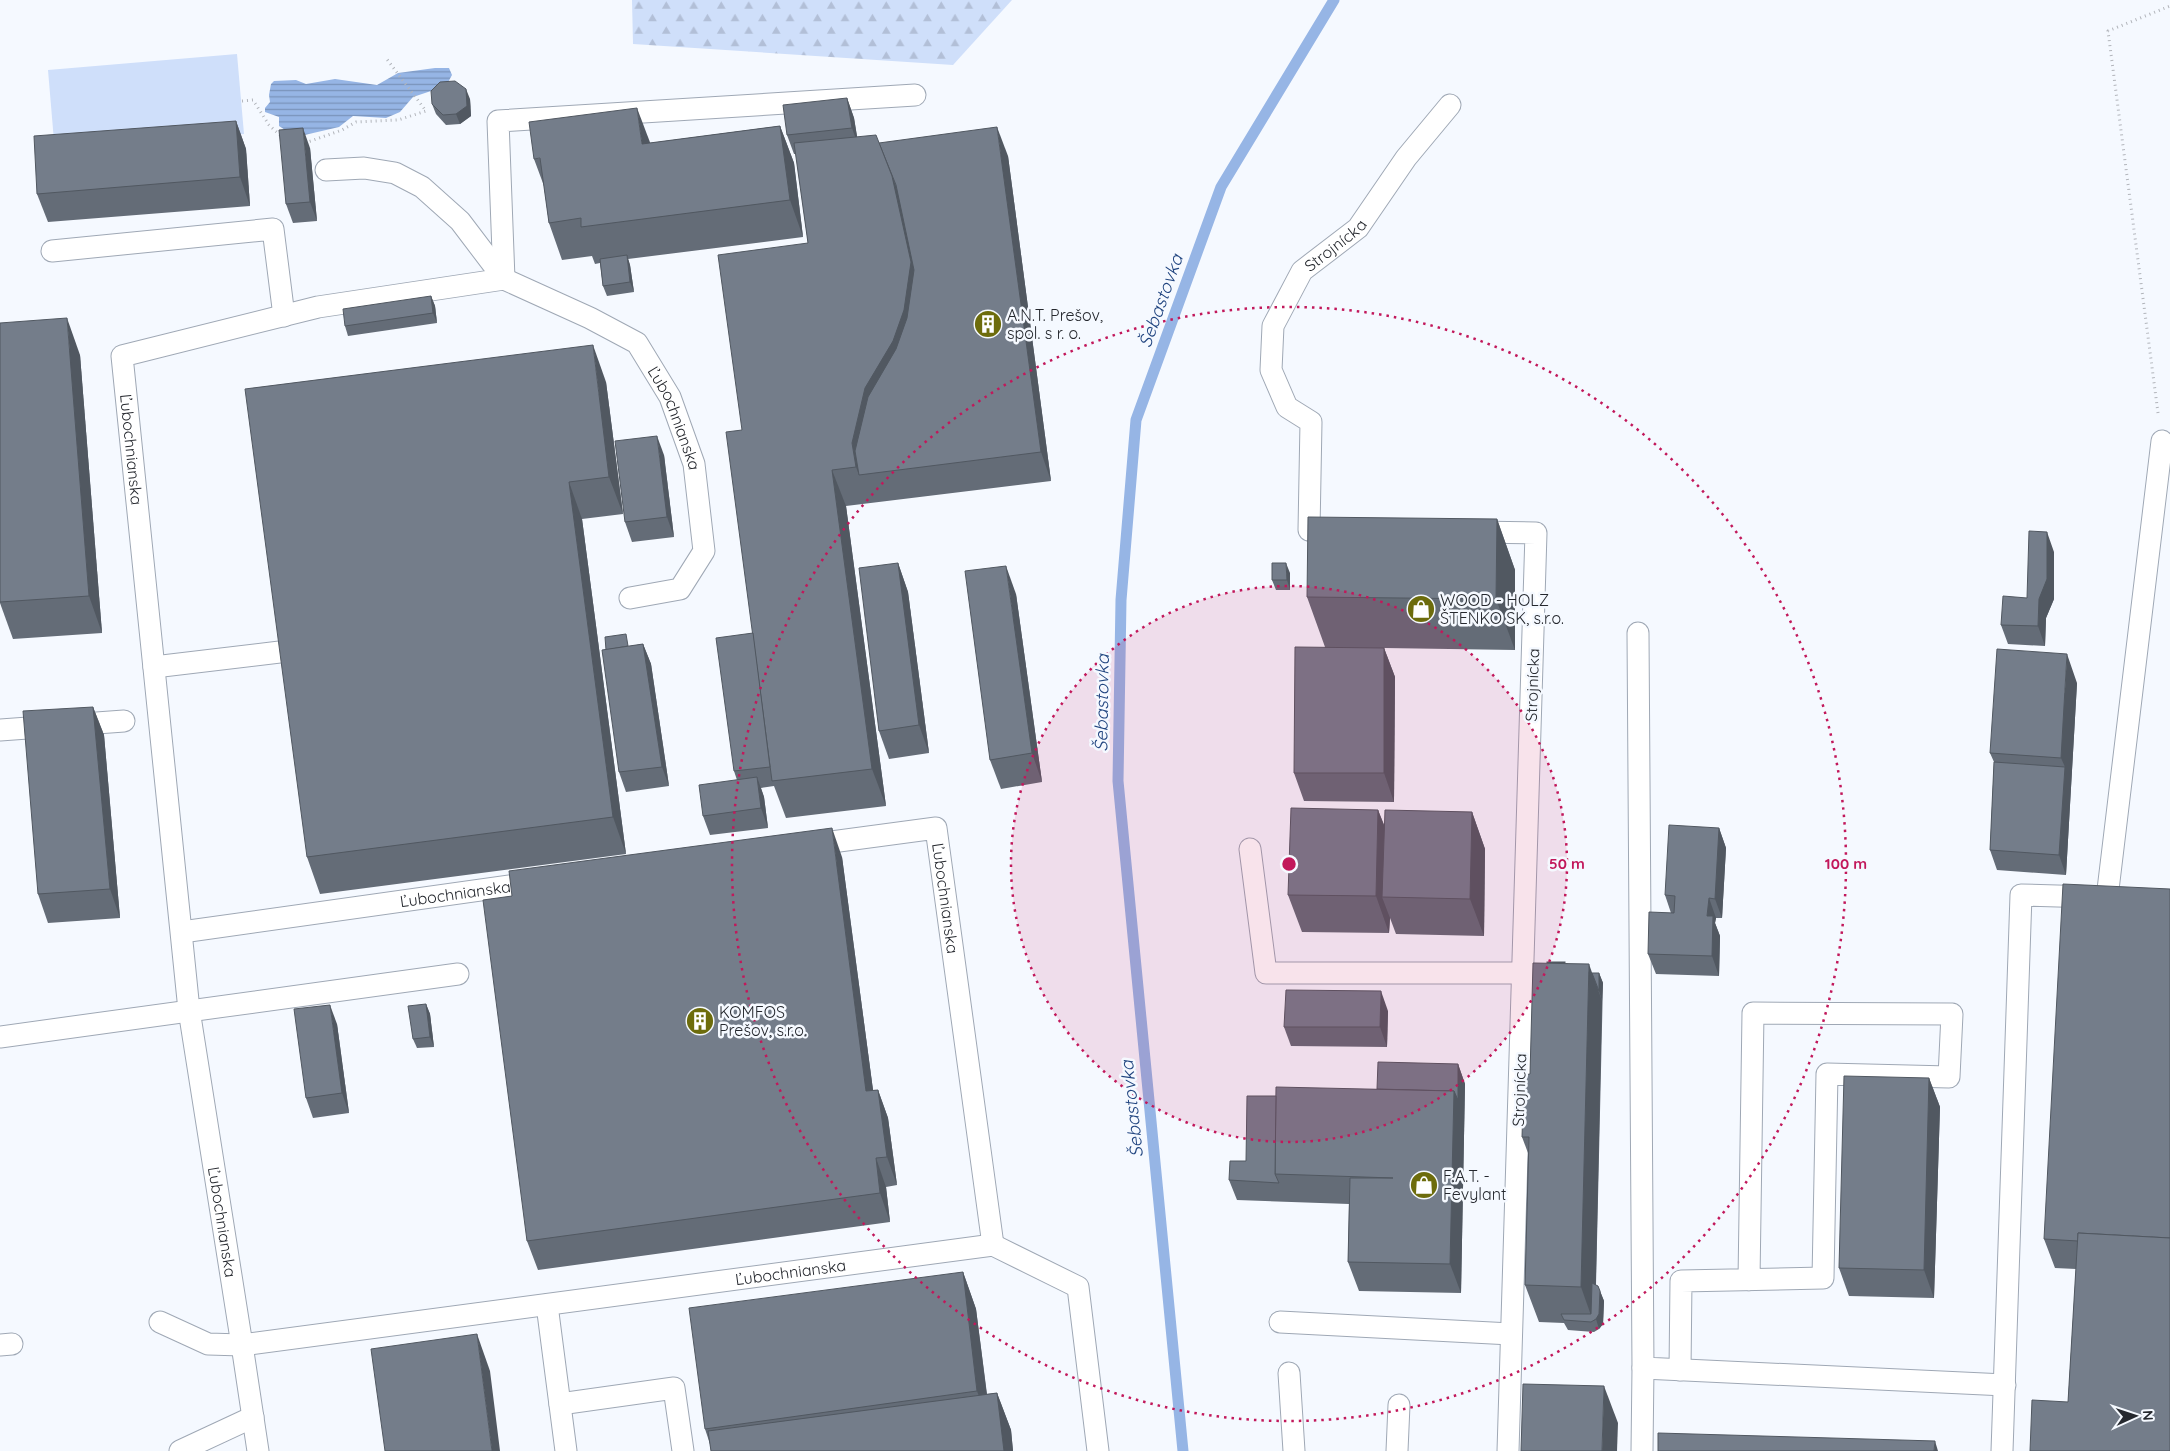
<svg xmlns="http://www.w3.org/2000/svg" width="2170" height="1451" font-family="Quicksand,sans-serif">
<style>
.green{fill:#cfdffa}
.forest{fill:url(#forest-firs)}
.water{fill:url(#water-rules)}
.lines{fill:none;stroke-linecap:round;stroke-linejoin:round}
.stream{stroke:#96b5e5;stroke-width:11}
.service-casing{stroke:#9fa8b5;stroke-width:23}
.path{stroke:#b2b5bb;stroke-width:3;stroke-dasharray:1 4;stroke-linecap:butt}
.service{stroke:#fff;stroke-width:21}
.wall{fill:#646c77}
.shaded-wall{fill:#515861}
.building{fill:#747d8a;stroke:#515861}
.ring{fill:none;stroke:#c2185b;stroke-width:2.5;stroke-dasharray:2.5 5}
.labels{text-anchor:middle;stroke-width:5;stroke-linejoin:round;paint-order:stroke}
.street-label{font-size:16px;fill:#25282e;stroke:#f5f9ff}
.poi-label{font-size:16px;fill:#25282e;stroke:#f5f9ff;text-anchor:start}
.water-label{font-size:18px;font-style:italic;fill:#214580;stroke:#f5f9ff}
.centre{fill:#c2185b;stroke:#f5f9ff;stroke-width:2.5}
.ring-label{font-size:15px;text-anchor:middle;font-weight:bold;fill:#c2185b;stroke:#f5f9ff;stroke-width:5;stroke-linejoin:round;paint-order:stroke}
</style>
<defs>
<pattern id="forest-firs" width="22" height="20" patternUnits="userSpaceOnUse" patternTransform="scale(1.25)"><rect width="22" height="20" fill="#cfdffa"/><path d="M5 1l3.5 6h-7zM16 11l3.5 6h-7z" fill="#b2bfd7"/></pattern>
<pattern id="water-rules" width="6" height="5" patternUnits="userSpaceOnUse" patternTransform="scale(1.25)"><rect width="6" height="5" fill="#96b5e5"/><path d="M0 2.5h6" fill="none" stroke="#7a93ba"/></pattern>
</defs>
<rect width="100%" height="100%" fill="#f5f9ff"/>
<path class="green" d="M237,54l7,80 -189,19 -7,-83z"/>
<path class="forest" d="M632,0h380l-59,65 -320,-21z"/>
<path class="water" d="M435,68h14l3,7 -6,11 -33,11 -13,15 -14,6 -33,-2 -14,11 -43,10 -17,-11v-9l-14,-5v-4l5,-6 -1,-7 2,-11 3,-3 22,-1 10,4 29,-5 42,6 21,-12z"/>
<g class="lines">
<path class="stream" d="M1183,1451l-65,-670 3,-181 15,-180 85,-233 113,-187"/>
<defs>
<g id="service">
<path id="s1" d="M915,95l-417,26 6,158 -186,28 -196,49 67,654 53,335 751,-100"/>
<path id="s2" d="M326,170l38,-2 31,5 27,14 38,34 44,58 86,39 47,25 33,54 24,67 10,87 -24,38 -50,9"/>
<path d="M52,251l221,-22 11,87"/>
<path id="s3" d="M1325,530h-16l2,-108 -24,-15 -16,-37 2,-44 29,-55 56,-43 48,-70 44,-53"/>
<path d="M1473,532l63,1 -28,918"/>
<path d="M1638,633l5,735 362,17"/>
<path d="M154,667l134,-16"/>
<path d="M0,730l124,-9"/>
<path id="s4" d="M809,845l127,-17 57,417"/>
<path d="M1250,849l16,124h257"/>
<path d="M2107,898l55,-457"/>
<path id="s5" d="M182,932l356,-50"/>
<path d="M0,1037l458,-63"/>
<path d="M993,1245l85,42 20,164"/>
<path d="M547,1305l19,146"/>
<path d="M160,1322l48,22 34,1 16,106"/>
<path d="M1280,1322l231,12"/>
<path d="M0,1345l12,-1"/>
<path d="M1680,1370l1,-89 142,-3 4,-204 122,3 3,-63 -199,-1 -4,267"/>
<path d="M1289,1373l5,78"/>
<path d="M560,1404l114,-16 9,63"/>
<path d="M180,1451l73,-34"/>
<path d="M1397,1451l2,-46"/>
<path d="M1642,1451l1,-83"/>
<path d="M2002,1451l19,-556 70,2"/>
</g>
</defs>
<use href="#service" class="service-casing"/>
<g class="path">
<path d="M242,101l11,-1 16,25 13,12"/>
<path d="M305,143l37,-13 14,-8 42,-2 28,-9 -40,-53"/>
<path d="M2158,413l-50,-382 62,-25"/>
</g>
<use href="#service" class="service"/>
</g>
<g class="wall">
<path d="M847,98l7,20 3,19 22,6 129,13 43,325 -205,25 40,300 -100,12 -12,-32 -13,2 3,9 4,31 -58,7 -7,-19 34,-36 -3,-9 19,-138 -11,-203 66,-187 -12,-89h-2l-7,-19z"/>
<path d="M470,99l1,17 -11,8 -14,1 -10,-11 -4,-10z"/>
<path d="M236,121l10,28 4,57 -202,16 -11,-28z"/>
<path d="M780,126l14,37 9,74 -175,22 2,6 4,27 -27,4 -4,-10 -3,-23 -5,1 -3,-8 -30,4 -13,-37 -5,-37 -10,-27 116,-16z"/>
<path d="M310,148l7,73 -24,2 -7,-19z"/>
<path d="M431,296l4,10 2,17 -89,13 -3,-10z"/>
<path d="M0,323l80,32 22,278 -89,6 -13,-36z"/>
<path d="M606,382l17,132 -41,5 44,335 -306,40 -13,-37z"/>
<path d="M664,455l10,82 -42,5 -7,-20z"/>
<path d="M1497,519l18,51v80l-131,-2 11,29 -1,125 -90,-1 -10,-28 31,-126 -18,-50z"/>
<path d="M2054,552v47l-8,19 -1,28 -37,-2 -7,-19 26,-27z"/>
<path d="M898,563l10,29 21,161 -40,6 -10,-28z"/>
<path d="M1290,573v17h-14l-4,-10z"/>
<path d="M1016,594l26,188 -41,7 -11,-29z"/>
<path d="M643,644l8,20 18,122 -43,6 -7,-20 11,-126z"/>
<path d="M2077,683l-11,192 -69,-5 -7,-20 4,-88 -4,-9z"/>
<path d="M93,707l11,28 16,183 -72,5 -10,-29z"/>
<path d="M1378,810l7,17 87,-15 13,37 -1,87 -88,-2 -6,-16 -1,15 -87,-1 -14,-37z"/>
<path d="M1719,828l7,20 -4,70h-6l-1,5 5,13 -1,40 -63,-2 -8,-20 23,-41 -6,-18z"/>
<path d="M842,857l31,233h5l10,28 9,67 -11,2 4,35 -352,48 -11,-29z"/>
<path d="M2170,889l-102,513 8,-133 -21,-1 -11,-29z"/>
<path d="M1566,963l26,10h7l4,10 -7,302 4,6 4,10 -1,23 -4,5 -5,3 -26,-2 -4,-7 -25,-1 -14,-37 3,-132 -6,-16 8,-63z"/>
<path d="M426,1004l4,10 4,33 -17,1 -4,-9z"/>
<path d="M1388,1011l-1,36 -96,-1 -7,-19z"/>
<path d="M337,1024l12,89 -36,5 -7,-20z"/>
<path d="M1458,1064l7,20 -4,209 -102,-2 -11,-29 1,-58 -112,-4 -8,-20 17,-19 30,-65 101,-7z"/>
<path d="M1929,1078l11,29 -6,191 -85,-2 -10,-28z"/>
<path d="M963,1272l13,37 11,85 10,-1 14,37 2,21h-302l-1,-7 -5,-15z"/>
</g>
<g class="shaded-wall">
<path d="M466,89l4,10 1,17 -11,8 -4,-10z"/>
<path d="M847,98l7,20 5,30 -7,-20z"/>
<path d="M637,108l14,37 -9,-1z"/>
<path d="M236,121l10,28 4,57 -10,-29z"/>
<path d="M780,126l14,37 9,74 -13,-37z"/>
<path d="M997,127l11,29 43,325 -10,-29z"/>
<path d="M303,128l7,20 7,73 -7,-19z"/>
<path d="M892,176l14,37 19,85 -66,177 -3,-8 -4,-24 13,-55z"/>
<path d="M627,255l3,10 4,27 -4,-10z"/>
<path d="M431,296l4,10 2,17 -4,-10z"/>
<path d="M67,318l13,37 22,278 -13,-37z"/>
<path d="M593,345l13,37 17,132 -14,-37z"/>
<path d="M657,436l7,19 10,82 -7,-20z"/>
<path d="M832,470l14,36 40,300 -14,-37z"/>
<path d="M569,482l13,37 44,335 -13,-37z"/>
<path d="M1497,519l18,51v80l-19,-51z"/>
<path d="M2047,532l7,20v47l-8,19 -1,28 -7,-20 1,-27z"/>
<path d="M898,563l10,29 21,161 -10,-28z"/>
<path d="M1286,563l4,10v17l-3,-10z"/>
<path d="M1006,566l10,28 26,188 -10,-29z"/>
<path d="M643,644l8,20 18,122 -7,-19z"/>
<path d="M1384,648l11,29 -1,125 -10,-29z"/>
<path d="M2067,654l10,29 -11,192 -7,-20 6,-88 -4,-9z"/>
<path d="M93,707l11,28 16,183 -10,-29z"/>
<path d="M757,777l7,20 4,31 -7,-20z"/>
<path d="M1378,810l14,36 -10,51 8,21 -1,15 -13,-37z"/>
<path d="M1472,812l13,37 -1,87 -14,-37z"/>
<path d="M832,828l10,29 35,263 -11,-29z"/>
<path d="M1719,828l7,20 -4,70 -7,-19z"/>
<path d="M1709,898l7,20 -1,5 5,13 -1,40 -7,-20 -5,-40z"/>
<path d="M1589,964l13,37 -7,319 -2,1 -12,-34z"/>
<path d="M1599,973l4,10 -1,18 -3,-10z"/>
<path d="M1381,991l7,20 -1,36 -7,-20z"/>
<path d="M426,1004l4,10 4,33 -4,-10z"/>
<path d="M330,1005l7,19 12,89 -7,-20z"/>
<path d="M1458,1064l7,20 -4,209 -11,-29 4,-173z"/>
<path d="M1929,1078l11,29 -6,191 -10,-28z"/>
<path d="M878,1090l10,28 9,67 -10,-28z"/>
<path d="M876,1158l10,29 4,35 -10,-29z"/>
<path d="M963,1272l13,37 15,119 -14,-37z"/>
<path d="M1600,1291l4,10 -1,23 -4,5 -3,-10z"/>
<path d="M477,1334l13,37 10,80h-8z"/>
<path d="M1604,1386l14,37 -1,28h-15z"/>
<path d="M997,1393l14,37 2,21h-9z"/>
<path d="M1935,1441l3,10h-4z"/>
</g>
<g class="building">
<path d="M455,81l11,8 1,17 -11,8 -13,1 -11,-11 -1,-13 9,-9z"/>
<path d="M847,98l5,30 -65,7 -4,-30z"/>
<path d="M637,108l5,36 138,-18 10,74 -209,27v-9l-32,5 -9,-65 -6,1 -5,-37z"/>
<path d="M236,121l4,56 -203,17 -3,-58z"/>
<path d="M997,127l44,325 -182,23 -4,-24 13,-54 28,-48 11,-31 7,-48 -18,-85 -17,-42z"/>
<path d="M303,128l7,74 -24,2 -7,-74z"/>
<path d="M876,135l16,41 19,86 -7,48 -11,31 -28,47 -13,55 4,24 -24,3 40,299 -100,12 -46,-349 16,-2 -24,-175 90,-12 -14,-100z"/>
<path d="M627,255l3,27 -27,4 -3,-27z"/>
<path d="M431,296l2,17 -88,13 -2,-17z"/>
<path d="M67,318l22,278 -89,6v-279z"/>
<path d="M593,345l16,132 -40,5 44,335 -306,40 -62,-468z"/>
<path d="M657,436l10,81 -42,5 -10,-81z"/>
<path d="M1308,517l189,2 -1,80 -189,-2z"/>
<path d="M2029,531l18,1v47l-8,20 -1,27 -37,-1 2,-29 24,2z"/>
<path d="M898,563l21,162 -40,6 -20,-163z"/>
<path d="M1272,563h14l1,17h-15z"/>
<path d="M1006,566l26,187 -42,7 -25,-189z"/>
<path d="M753,633l17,134 -36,4 -18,-133z"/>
<path d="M626,634l2,12 -22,4 -1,-13z"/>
<path d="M643,644l19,123 -43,5 -17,-122z"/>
<path d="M1295,647l89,1v125h-90z"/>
<path d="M1997,649l70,5 -6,104 -71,-5z"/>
<path d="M93,707l17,182 -72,5 -15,-183z"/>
<path d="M1994,762l71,5 -6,88 -69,-5z"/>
<path d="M757,777l4,31 -58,8 -4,-31z"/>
<path d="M1291,808l87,2 -2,86 -88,-1z"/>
<path d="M1385,810l87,2 -2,87 -88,-2z"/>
<path d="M1669,825l50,3 -4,71 -6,-1 -2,18h6l-1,40 -64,-2 1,-42 25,1 1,-17 -10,-1z"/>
<path d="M832,828l34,263 12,-1 9,67 -11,1 4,35 -353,48 -44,-341 29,-4 -3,-25z"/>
<path d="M2063,884l107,5v349l-92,-5v8l-34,-2z"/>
<rect x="1547" y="962" width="18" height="1"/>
<path d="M1533,963l56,1 -8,323 -56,-2 4,-148h-7l2,-62 6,-1z"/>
<path d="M1592,973h7v18z"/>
<path d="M1286,990l95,1 -1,36h-96z"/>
<path d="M426,1004l4,33 -17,2 -5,-33z"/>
<path d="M330,1005l12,88 -36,5 -12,-89z"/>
<path d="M1378,1062l80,2v36l-4,-9 -77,-2z"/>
<path d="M1844,1076l85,2 -5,192 -85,-2z"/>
<path d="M1276,1087l178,4 -4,173 -102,-2 2,-84h43l-118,-4z"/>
<path d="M1247,1096h29l-1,78 4,9 -50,-3 1,-19h16z"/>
<path d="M2078,1233l92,5v213h-140l2,-51 36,2z"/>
<path d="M963,1272l14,119 -272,38 -16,-121z"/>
<path d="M1592,1283l6,3 2,5 -1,23 -3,5 -5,3 -27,-2 -3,-6h30z"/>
<path d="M477,1334l15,117h-107l-14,-102z"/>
<path d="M1523,1384l81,2 -2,65h-81z"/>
<path d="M997,1393l7,58h-293l-3,-20z"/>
<path d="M1658,1433l277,8 -1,10h-276z"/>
</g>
<circle cx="1289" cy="864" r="278" fill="#c2185b" fill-opacity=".12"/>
<g class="ring">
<circle cx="1289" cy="864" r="278"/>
<circle cx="1289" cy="864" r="557"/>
</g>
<defs>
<symbol id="building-disc" viewBox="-11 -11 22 22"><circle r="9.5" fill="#6d6c0c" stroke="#f5f9ff"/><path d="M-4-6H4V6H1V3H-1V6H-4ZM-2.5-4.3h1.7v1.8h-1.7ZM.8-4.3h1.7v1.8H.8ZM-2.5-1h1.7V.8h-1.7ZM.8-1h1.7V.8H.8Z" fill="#fff"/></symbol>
<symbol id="shop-disc" viewBox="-11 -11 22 22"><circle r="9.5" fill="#6d6c0c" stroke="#f5f9ff"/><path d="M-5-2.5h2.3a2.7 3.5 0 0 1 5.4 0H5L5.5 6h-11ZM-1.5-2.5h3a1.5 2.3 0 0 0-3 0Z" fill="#fff"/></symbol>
</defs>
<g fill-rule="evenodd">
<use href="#building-disc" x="972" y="308" width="32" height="32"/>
<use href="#shop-disc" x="1405" y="593" width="32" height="32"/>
<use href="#building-disc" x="684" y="1005" width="32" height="32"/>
<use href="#shop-disc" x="1408" y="1169" width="32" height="32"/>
</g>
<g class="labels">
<g class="street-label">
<text dy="6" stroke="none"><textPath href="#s3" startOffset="341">Strojnícka</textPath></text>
<text dy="6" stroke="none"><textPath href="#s2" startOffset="456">Ľubochnianska</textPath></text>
<text dy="6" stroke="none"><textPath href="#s1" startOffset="1060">Ľubochnianska</textPath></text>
<text transform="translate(1532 685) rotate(-88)" y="6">Strojnícka</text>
<text dy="6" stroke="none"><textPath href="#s5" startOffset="276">Ľubochnianska</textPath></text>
<text dy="6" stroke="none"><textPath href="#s4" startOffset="199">Ľubochnianska</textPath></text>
<text transform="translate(1519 1090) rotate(-88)" y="6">Strojnícka</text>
<text dy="6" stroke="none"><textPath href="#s1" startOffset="1838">Ľubochnianska</textPath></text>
<text dy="6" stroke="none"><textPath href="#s1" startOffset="2516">Ľubochnianska</textPath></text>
</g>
<g class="poi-label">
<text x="1007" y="321">A.N.T. Prešov,<tspan x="1007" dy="18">spol. s r. o.</tspan></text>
<text x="1440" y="606">WOOD - HOLZ<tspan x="1440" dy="18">ŠTENKO SK, s.r.o.</tspan></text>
<text x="719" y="1018">KOMFOS<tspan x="719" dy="18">Prešov, s.r.o.</tspan></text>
<text x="1443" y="1182">F.A.T. -<tspan x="1443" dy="18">Fevylant</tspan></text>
</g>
<g class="water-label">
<text transform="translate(1161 301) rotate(-70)" y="6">Šebastovka</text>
<text transform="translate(1102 703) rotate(-89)" y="6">Šebastovka</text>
<text transform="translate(1132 1109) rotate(-96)" y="6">Šebastovka</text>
</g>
</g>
<circle cx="1289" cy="864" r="8" class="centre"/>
<g class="ring-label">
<text x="1567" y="869">50 m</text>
<text x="1846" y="869">100 m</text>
</g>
<g transform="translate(2135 1416) rotate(87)" stroke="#f5f9ff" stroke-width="4" paint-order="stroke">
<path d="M0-4L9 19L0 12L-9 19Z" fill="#25282e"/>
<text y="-8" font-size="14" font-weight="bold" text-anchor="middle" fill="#25282e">N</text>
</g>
</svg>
